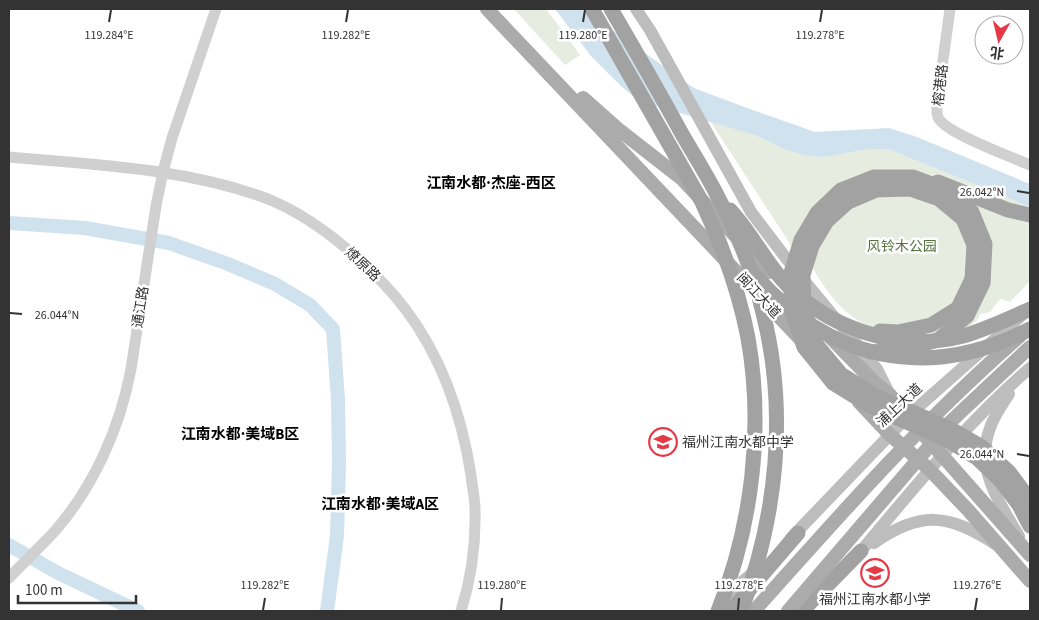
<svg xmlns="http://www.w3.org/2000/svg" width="1039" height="620" font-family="'Source Sans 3','Noto Sans SC',sans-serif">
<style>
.green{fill:#e6ecdf}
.water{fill:#cfe2ee}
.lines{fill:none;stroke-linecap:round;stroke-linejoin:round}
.river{stroke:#cfe2ee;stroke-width:14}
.tertiary{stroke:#d0d0d0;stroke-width:11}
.secondary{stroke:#bdbdbd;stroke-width:12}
.primary{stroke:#ababab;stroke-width:14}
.trunk{stroke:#a2a2a2;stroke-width:15}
.primary-bridge{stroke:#ababab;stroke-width:14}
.trunk-bridge{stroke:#a2a2a2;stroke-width:15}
.ticks{fill:none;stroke:#333;stroke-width:2}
.labels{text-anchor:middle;stroke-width:5;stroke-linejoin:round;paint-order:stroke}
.street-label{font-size:14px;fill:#333;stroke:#fff}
.park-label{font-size:14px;fill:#56703f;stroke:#fff}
.poi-label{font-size:14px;fill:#333;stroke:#fff;text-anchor:start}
.neighbourhood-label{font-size:15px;font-weight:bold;fill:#000;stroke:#fff}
.ticks-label{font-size:12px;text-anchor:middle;fill:#333;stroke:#fff;stroke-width:5;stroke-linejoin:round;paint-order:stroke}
</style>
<rect width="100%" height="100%" fill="#fff"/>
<g class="green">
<path d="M514,9h32l34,46 -15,10z"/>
<path d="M710,121l45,14 31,15 18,5 14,2 14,-1 30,-6 26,-1 142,58v74l-20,21 -10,-3 -10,13 -10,2c-7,26 -77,20 -99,15 -10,-2 -20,-6 -28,-12 -22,-16 -35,-40 -49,-63l-6,2z"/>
</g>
<path class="water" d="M555,9h28l111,79 53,20 68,24 74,-4 28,9 113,47v23l-142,-58 -26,1 -30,6 -14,1 -14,-2 -18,-5 -31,-15 -116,-34 -18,-15 -30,-30z"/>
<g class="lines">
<g class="river">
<path d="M9,223l76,5 84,15 59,21 47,20 35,21 23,24 5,71 1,63 -2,73 -10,75"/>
<path d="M9,545l49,28 80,38"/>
</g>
<g class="tertiary">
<path d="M950,9l-13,95c0,5 -1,11 2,15 9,15 73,38 91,46"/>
<path d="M9,157c86,8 177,11 259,42 32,13 60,33 86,56 19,17 37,35 52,55 36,48 56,107 65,165 1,12 4,23 4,34 1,34 -4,70 -14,102"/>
<path d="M9,578c15,-16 31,-31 46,-47 39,-45 65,-103 76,-162l25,-163 7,-34 9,-34 44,-129"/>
</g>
<g class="secondary">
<path d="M636,9l14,21 101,182 38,50 88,107 13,26"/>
<path d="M1009,394c-7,11 -15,22 -19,34 -15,40 9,75 29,108"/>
<path d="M791,538l117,-122 113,-100"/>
<path d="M874,543c47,-33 75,-29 121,1"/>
<path d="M861,551c53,-63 106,-129 169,-183"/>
<path d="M721,606l22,-25 13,-11"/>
</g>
<g class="primary">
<path d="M487,9l316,333"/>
<path d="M583,98l35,31 64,50 87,93"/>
<path d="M830,337l44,45 16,13 10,11"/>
<path d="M859,402l30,32 40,35 39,41 62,71"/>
<path d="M948,424l82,-77"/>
<path d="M925,436l105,119"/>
</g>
<g class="trunk">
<path d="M938,182l70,28 22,5"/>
<path d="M880,331l18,1 33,-7 27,-17 14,-29"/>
<path d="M731,611l67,-78"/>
<path d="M802,611l59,-60"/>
</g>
<g class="primary-bridge">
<path d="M754,611c85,-95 170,-192 266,-275"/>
<path d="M788,611l157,-183"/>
</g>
<g class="trunk-bridge">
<path d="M592,9l110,193c20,43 37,89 46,136 16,90 4,189 -30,273"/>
<path d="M611,9c24,41 48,83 71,125 12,21 25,41 36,63 19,36 36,76 45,116 25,98 14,205 -22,298"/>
<path d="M730,210c19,20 32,46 50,67 44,51 118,76 183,59 24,-7 45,-17 67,-27"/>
<path d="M754,274c74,87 174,108 276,55"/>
<path d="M972,279l2,-34 -11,-26 -24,-20 -29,-10 -34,1 -28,12 -21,19 -15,25 -9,29 1,34 12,35 25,30 35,22 75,33 31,18 27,25 21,28"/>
<path d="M871,352l31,-2 36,-10 29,-24 16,-33 2,-39 -13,-32 -27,-23 -32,-12h-39l-33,13 -24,23 -16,27 -10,33v36l13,38 29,36 39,24 74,32 31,19 23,22 19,25 11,21"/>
</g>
</g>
<path class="ticks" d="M109,22l2,-12M346,22l2,-12M583,22l2,-12M820,22l2,-12M1017,191l12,2M10,313l12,1M1017,454l12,2M263,610l2,-12M501,610l1,-12M738,610l1,-12M975,610l2,-12"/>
<defs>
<symbol id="school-ring" viewBox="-11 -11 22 22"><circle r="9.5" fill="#fff" stroke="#e63946" stroke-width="1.5"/><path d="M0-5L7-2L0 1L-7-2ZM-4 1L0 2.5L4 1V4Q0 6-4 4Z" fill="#e63946"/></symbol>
</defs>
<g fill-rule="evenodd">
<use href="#school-ring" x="647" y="426" width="32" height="32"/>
<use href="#school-ring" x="859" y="557" width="32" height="32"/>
</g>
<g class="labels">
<g class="street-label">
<text transform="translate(940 85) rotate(-83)" y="5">榕港路</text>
<text transform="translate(363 264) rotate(43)" y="5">燎原路</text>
<text transform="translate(759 295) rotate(47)" y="5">闽江大道</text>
<text transform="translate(140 307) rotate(-81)" y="5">通江路</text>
<text transform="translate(899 405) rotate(-43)" y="5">浦上大道</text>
</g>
<g class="park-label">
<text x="902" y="251">风铃木公园</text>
</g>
<g class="poi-label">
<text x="682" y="447">福州江南水都中学</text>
<text x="875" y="604" text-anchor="middle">福州江南水都小学</text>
</g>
<g class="neighbourhood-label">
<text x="491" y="188">江南水都·杰座-西区</text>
<text x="240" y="439">江南水都·美域B区</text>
<text x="380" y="509">江南水都·美域A区</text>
</g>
</g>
<g class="ticks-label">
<text x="109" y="39">119.284°E</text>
<text x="346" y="39">119.282°E</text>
<text x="583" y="39">119.280°E</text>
<text x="820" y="39">119.278°E</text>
<text x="982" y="196">26.042°N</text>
<text x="57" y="319">26.044°N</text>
<text x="982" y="458">26.044°N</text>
<text x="265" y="589">119.282°E</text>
<text x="502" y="589">119.280°E</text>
<text x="739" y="589">119.278°E</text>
<text x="977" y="589">119.276°E</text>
</g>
<rect width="1039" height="620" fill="none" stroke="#333333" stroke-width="20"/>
<g transform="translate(999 40) rotate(188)"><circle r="24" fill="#ffffff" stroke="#adadad"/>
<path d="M0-4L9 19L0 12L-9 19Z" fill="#e63946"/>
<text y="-8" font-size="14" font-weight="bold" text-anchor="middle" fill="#333333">北</text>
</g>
<path d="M18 595v8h118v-8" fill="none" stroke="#333333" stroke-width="2.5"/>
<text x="25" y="595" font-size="15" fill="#333333" stroke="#ffffff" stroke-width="4" paint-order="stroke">100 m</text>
</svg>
